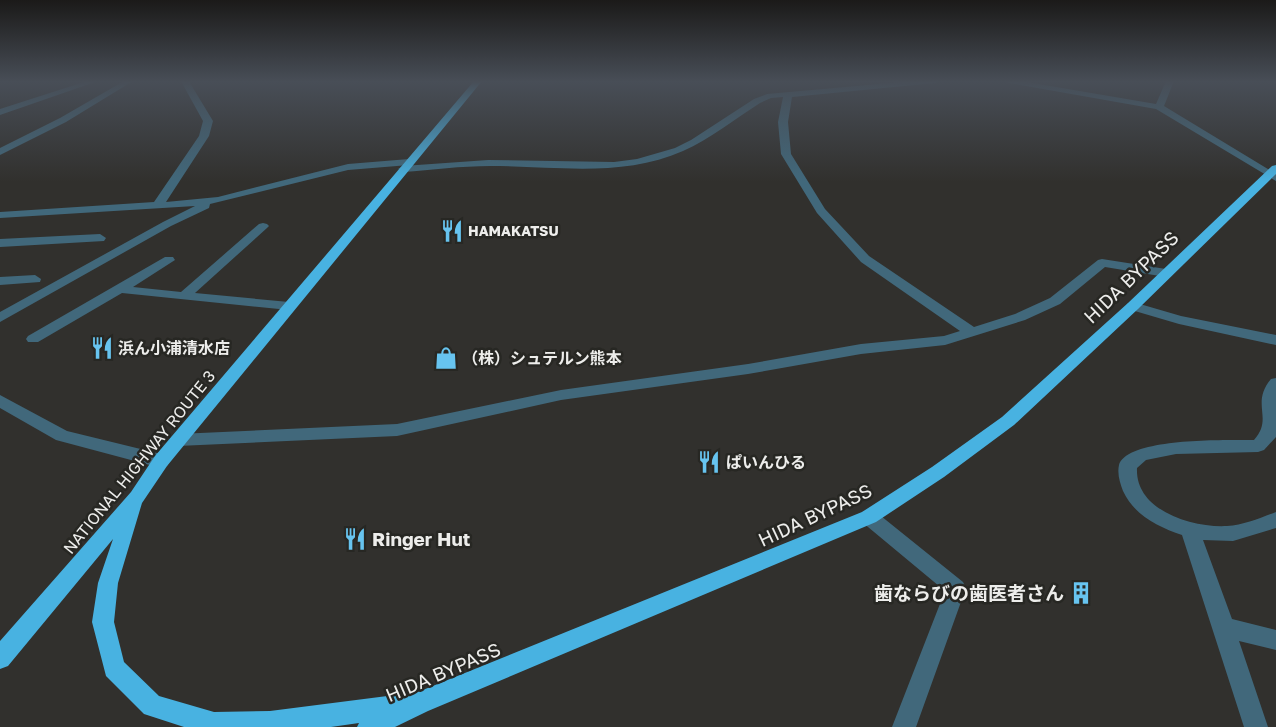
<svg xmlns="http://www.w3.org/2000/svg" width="1276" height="727" font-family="'Golos Text','Noto Sans JP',sans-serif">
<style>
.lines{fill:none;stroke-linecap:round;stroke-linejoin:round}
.minor{fill:#41687b;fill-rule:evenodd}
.highway{fill:#48b2e1;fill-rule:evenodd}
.labels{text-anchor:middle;stroke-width:5;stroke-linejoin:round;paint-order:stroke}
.far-poi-label{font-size:14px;font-weight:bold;fill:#ededeb;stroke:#272723;text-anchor:start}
.poi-label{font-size:16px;font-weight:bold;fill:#ededeb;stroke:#272723;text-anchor:start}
.street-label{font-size:16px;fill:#ededeb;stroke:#272723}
.near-street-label{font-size:19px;fill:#ededeb;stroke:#272723}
.near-poi-label{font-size:19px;font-weight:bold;fill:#ededeb;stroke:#272723;text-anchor:start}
</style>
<rect width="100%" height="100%" fill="#31302d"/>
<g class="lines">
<g class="minor">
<path d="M87,81h11l-98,34v-6z"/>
<path d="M124,81h9l-67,41 -66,33v-7l60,-30z"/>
<path d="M183,81h8l-1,2 23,38 -4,15 -43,66 52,-5 130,-33 61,-5 5,3 -5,3 -61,5 -138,34 -1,4 -38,18 -171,96v-10l163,-90 32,-16 -195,12v-6l154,-10 45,-66 4,-15 -21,-38z"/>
<path d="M912,81h27l-4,2 -143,14 -4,25 3,32 34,55 44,47 105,71 41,-13 35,-16 48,-38 4,-1 64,10 5,1 1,3 -1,3 -5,1 -61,-10 -45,37 -35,16 -80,25 -84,9 -113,20 -187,26 -164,36 -219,10 -6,-2 -2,-4 2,-4 6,-2 219,-10 164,-34 187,-26 113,-20 83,-8 16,-5 -99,-69 -44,-49 -36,-59 -3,-32 5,-25 -12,1 -11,5c-25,16 -50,36 -77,48 -60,27 -129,15 -193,15 -29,0 -58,4 -87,6l-5,-3 5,-3 85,-6 126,2 23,-3 38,-11 16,-8 63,-41 13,-5z"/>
<path d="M1005,81h16l135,23 10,-23h8l-10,25 112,68v7l-120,-72 -147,-26z"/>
<path d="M263,223l4,1 2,2 -2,2 -72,65 94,9 7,4 -2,3 -5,1 -167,-17 -84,49h-10l-2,-3 2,-3 137,-79h8l2,3 -42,27 48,5 78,-68z"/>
<path d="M100,234l6,4 -2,3 -104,6v-8z"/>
<path d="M35,275l6,4 -1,3 -40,3v-8z"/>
<path d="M1133,302l48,14 95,19v10l-97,-21 -51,-15 -2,-3 2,-3z"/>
<path d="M1276,378v59l-12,13 -6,2 -82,2 -30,6 -9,8c-2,43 56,60 90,58 17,-1 33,-8 49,-14v16l-43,13 -30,-1 29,79 44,11v20l-37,-9 29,86h-24l-62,-192c-24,-8 -48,-20 -59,-44 -3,-8 -6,-17 -4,-26 8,-28 110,-25 135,-25 20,-22 -4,-36 17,-61z"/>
<path d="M0,395l67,36 94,23 6,2 3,5 -3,5 -6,2 -105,-28 -56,-32z"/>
<path d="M869,509l7,3 87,70 3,6 -50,139h-24l53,-136 -83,-69 -2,-5 2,-5z"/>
</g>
<path class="highway" d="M474,81h8l-315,385 -25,37 -24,80 -4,39 10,40 35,34 55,16 56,-1 133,-17 5,2 454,-184 70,-45 70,-50 126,-114 144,-137 4,-1v9l-138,135 -124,116 -70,52 -68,45 -448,189 -33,16h-38l2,-4 -28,4h-147l-40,-13 -38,-38 -14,-54 6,-39 15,-44 -105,127 -8,3v-28l131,-149 24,-36z"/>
</g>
<linearGradient id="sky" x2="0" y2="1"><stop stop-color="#1b1a19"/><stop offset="0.45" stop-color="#484e57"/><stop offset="1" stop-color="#484e57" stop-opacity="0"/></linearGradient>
<rect width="1276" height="182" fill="url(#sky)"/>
<defs>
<symbol id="restaurant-bare" viewBox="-9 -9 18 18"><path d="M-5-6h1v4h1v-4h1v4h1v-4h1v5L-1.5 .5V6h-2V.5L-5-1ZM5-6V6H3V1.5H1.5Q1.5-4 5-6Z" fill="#67c4f0" stroke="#272723" stroke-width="2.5" paint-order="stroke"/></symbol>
<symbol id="shop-bare" viewBox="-9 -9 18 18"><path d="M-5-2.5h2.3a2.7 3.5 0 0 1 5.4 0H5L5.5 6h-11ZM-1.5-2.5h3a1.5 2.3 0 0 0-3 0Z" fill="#67c4f0" stroke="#272723" stroke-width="2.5" paint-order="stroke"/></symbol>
<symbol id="building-bare" viewBox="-9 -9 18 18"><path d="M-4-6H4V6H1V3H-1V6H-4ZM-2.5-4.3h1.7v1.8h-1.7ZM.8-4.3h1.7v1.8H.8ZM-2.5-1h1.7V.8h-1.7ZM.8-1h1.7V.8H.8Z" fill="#67c4f0" stroke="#272723" stroke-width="2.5" paint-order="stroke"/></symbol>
</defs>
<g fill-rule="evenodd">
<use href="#restaurant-bare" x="436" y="215" width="32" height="32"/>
<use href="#restaurant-bare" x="86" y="332" width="32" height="32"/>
<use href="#shop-bare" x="430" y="342" width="32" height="32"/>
<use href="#restaurant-bare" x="693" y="446" width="32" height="32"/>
<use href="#restaurant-bare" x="339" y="523" width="32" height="32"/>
<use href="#building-bare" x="1065" y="577" width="32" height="32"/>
</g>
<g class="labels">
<g class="far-poi-label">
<text x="468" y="236">HAMAKATSU</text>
</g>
<g class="poi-label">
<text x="118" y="354">浜ん小浦清水店</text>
<text x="462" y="364">（株）シュテルン熊本</text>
<text x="726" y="468">ぱいんひる</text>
</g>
<g class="street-label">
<text transform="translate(139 462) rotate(-51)" y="6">NATIONAL HIGHWAY ROUTE 3</text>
</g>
<g class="near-street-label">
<text transform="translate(1131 277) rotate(-44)" y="7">HIDA BYPASS</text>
<text transform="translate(815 515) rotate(-25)" y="7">HIDA BYPASS</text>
<text transform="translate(443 672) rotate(-23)" y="7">HIDA BYPASS</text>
</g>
<g class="near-poi-label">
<text x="372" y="546">Ringer Hut</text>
<text x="1064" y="600" text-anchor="end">歯ならびの歯医者さん</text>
</g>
</g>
</svg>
